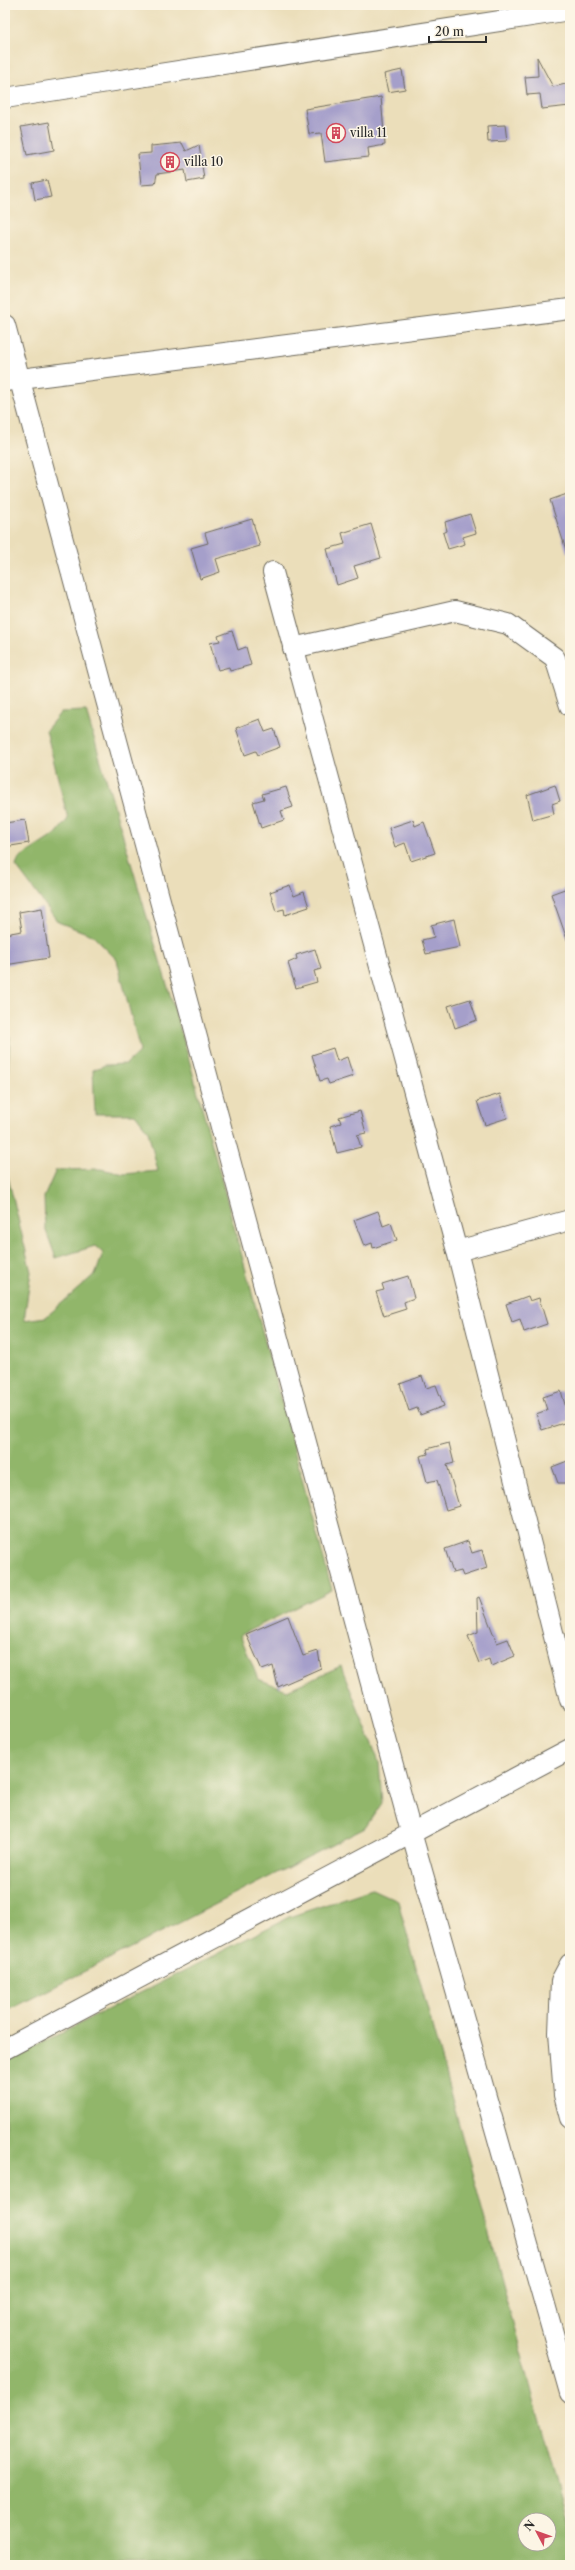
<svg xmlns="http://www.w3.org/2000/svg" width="575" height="2570" font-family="'Libre Caslon Text',serif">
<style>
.forest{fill:#91b66a;stroke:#5e704a;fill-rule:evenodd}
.building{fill:#a59fca}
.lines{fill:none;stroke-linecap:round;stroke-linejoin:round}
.minor-casing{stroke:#6e6a5d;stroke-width:22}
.minor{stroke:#fff;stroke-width:20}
.labels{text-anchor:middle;stroke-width:3;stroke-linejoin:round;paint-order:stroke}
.poi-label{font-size:12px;fill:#2b2b2b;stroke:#fcf5e5;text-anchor:start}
</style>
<rect width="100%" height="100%" fill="#fcf5e5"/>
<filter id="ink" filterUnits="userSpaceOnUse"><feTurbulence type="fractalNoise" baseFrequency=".025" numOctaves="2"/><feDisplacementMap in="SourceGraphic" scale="8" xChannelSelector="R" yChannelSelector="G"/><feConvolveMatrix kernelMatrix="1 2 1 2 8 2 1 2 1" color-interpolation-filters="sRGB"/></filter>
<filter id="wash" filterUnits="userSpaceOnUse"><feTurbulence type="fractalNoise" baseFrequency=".012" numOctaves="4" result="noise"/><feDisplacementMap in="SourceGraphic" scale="16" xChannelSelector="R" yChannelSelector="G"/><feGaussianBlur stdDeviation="0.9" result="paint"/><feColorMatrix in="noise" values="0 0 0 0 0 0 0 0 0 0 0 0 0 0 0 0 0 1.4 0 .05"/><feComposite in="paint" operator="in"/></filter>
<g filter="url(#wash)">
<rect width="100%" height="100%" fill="#ebdeba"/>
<g class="forest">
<path d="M86,711l101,341 145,538 -92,45 18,44 29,11 54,-24 38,96 3,41 -17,25 -360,184v-847l26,107 -7,48 22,-3 50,-44 7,-20 -8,-7 -39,12 -11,-30 -1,-31 12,-27 45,-1 23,5 34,-3 -10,-40 -13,-17h-40l-2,-44 12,-5 21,-1 14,-13 -23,-91 -25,-25 -34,-13 -42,-56 3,-8 37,-24 12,-15 -22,-89 15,-18z"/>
<path d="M5,1033l5,4 -5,77z"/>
<path d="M372,1889l26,12 172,631v33h-565v-503l284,-145zM525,2520h24v24h-24z"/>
</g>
<g id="blocks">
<g class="building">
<path d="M537,57l16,30 17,-4v23l-28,3 -2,-15 -13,1 -2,-18 13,-1z"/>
<path d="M402,70l3,19 -17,3 -4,-18z"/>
<path d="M381,97l4,48 -17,3 1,9 -44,5 -4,-29 -12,1 -4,-25z"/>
<path d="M49,122l5,28 -27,5 -6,-28z"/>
<path d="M505,125l2,16 -19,1 -1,-16z"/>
<path d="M182,143l4,8 13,-6 5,34 -17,3 -2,-12 -28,4 -2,10 -14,1 -3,-31 13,-1v-7z"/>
<path d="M47,180l4,17 -16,3 -3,-17z"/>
<path d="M570,493v60h-3l-17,-53z"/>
<path d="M470,514l6,19 -13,4 2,7 -17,5 -5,-16 4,-2 -2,-9z"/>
<path d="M252,519l8,27 -44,13 4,13 -20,7 -9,-31 17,-5 -3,-10z"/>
<path d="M371,524l10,34 -27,8 4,12 -21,7 -10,-36 18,-5 -3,-11z"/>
<path d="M232,631l6,19 8,-3 5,18 -21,6 -1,-4 -11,3 -8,-27 10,-2 -2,-5z"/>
<path d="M260,719l5,13 9,-3 6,18 -22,8 -2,-4 -11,4 -9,-27z"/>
<path d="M555,785l5,16 -8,3 2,10 -21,6 -6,-25z"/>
<path d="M286,787l7,20 -12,4 3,9 -23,8 -8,-26 11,-3 -2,-5z"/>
<path d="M25,820l4,23 -24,4v-24z"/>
<path d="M413,820l2,6 9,-4 11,31 -24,8 -6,-18 -10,4 -6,-19z"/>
<path d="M290,885l4,11 10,-4 5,15 -24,8 -1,-6 -8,2 -6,-19z"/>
<path d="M570,887v54l-2,1 -17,-48z"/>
<path d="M42,908l7,50 -44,7v-31l17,-3 -3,-19z"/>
<path d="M454,919l6,28 -34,7 -4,-14 12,-3 -3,-12z"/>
<path d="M315,949l6,20 -7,2 3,11 -21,6 -8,-25 9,-4 -1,-4z"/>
<path d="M470,999l7,21 -22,8 -7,-22z"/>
<path d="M333,1048l4,13 10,-4 6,19 -24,8 -2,-5 -7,2 -8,-26z"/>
<path d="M500,1094l7,24 -22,7 -8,-24z"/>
<path d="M360,1111l6,22 -9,2 4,12 -24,6 -7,-27 11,-3 -2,-6z"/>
<path d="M378,1211l5,15 8,-3 6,17 -24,8 -1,-5 -8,3 -10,-26z"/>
<path d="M408,1276l6,22 -10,4 2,7 -22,7 -8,-24 8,-2 -2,-6z"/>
<path d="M528,1296l2,5 9,-3 8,26 -23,8 -4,-13 -8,3 -6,-18z"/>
<path d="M422,1376l4,12 10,-3 8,21 -24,9 -3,-7 -8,3 -9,-27z"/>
<path d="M561,1391l9,30 -28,9 -6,-16 11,-4 -4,-13z"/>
<path d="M449,1443l5,20 -7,2 12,41 -13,4 -9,-30 -10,2 -7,-26 8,-2 -1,-5z"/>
<path d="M570,1460v23h-12l-6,-16z"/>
<path d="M468,1541l4,12 10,-3 5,18 -24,8 -2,-5 -8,2 -8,-24z"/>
<path d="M479,1597l18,46 11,-4 7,17 -24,10 -2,-7 -10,4 -11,-27 10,-4 -1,-34z"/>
<path d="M288,1616l15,40 15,-5 3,17 -43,19 -5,-21 -11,4 -16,-36z"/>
</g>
</g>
</g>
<g filter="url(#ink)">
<use href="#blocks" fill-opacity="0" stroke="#6e6a5d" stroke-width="1"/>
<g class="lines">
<defs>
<g id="minor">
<path d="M5,98l565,-88"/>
<path d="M5,325l406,1507 159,561"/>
<path d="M5,381l565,-72"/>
<path d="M273,572l184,679 113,449"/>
<path d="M293,648l162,-37 53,13 47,34 15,48"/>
<path d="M457,1251l113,-31"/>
<path d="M570,1964l-9,17 -2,52 5,62 6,23"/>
<path d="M5,2049l565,-300"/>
</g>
</defs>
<use href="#minor" class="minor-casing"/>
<use href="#minor" class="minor"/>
</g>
</g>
<defs>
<symbol id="building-ring" viewBox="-11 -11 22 22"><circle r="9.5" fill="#fcf5e5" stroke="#d1495b" stroke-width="1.5"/><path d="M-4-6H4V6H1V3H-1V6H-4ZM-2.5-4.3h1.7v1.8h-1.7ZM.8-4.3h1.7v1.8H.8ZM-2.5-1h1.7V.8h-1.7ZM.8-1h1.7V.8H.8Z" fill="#d1495b"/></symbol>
</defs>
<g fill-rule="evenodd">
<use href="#building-ring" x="325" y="122" width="22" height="22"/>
<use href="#building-ring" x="159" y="151" width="22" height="22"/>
</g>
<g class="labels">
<g class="poi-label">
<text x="350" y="137">villa 11</text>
<text x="184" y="166">villa 10</text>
</g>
</g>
<rect width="575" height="2570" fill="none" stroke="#fcf5e5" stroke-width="20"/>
<g transform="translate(537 2532) rotate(311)"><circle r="19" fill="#fcf5e5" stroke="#a8a49b"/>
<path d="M0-3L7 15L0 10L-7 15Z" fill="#d1495b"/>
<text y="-6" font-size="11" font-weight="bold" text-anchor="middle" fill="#2b2b2b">N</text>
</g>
<path d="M429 36v6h57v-6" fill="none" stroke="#2b2b2b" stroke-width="2"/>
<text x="435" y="36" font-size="12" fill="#2b2b2b" stroke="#fcf5e5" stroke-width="3" paint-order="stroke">20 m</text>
</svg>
